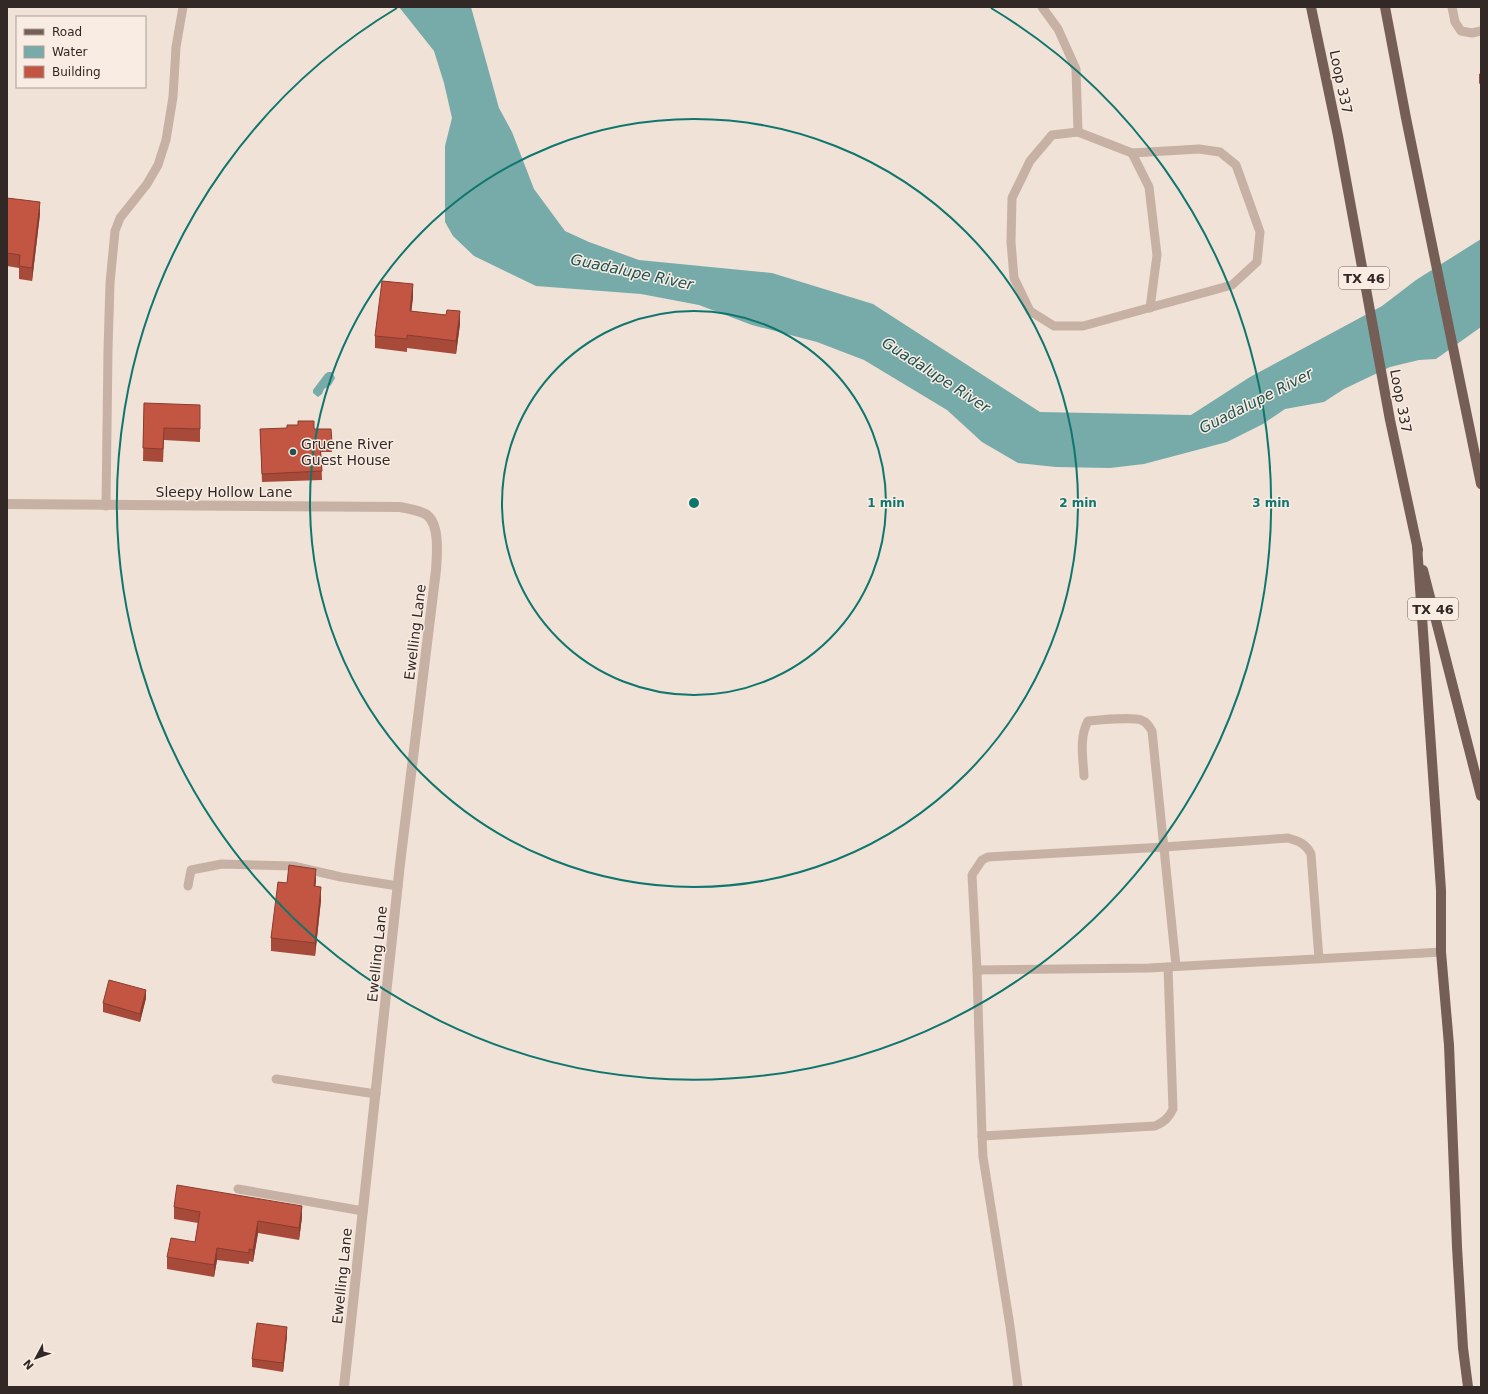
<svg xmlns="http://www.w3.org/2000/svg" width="1488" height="1394" font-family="'DejaVu Sans',sans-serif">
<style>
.water{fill:#77aba9}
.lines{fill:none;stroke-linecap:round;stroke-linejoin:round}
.lane{stroke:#c7b1a4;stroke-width:9}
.street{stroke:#c7b1a4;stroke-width:10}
.primary{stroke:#745e56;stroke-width:10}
.wall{fill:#a74a3a}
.shaded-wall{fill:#883c2f}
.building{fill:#c25643;stroke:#883c2f}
.ring{fill:none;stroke:#0f766e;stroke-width:2}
.poi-dot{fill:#1d5251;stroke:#f8ece3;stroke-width:1.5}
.labels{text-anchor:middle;stroke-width:3;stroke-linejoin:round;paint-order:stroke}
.shield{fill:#f8ece3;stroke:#6d635e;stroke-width:1}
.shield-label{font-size:13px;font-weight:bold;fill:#322825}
.street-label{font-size:14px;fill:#322825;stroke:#f8ece3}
.poi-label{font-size:14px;fill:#322825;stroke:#f8ece3;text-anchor:start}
.water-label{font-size:15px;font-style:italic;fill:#1d5251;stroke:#f8ece3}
.centre{fill:#0f766e;stroke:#f8ece3;stroke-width:2}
.ring-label{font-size:12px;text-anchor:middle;font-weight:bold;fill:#0f766e;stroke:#f8ece3;stroke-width:3;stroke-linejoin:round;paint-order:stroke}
</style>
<rect width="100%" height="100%" fill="#f0e2d7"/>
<g class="water">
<path d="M399,7h72l28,101 13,24 22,57 31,42 24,11 50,18 133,13 101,31 167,108 151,3 59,-38 132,-71 34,-26 65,-41v88l-45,32 -17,1 -29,7 -46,22 -20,13 -39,7 -22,15 -36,18 -83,22 -34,4 -54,-1 -38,-4 -36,-21 -35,-32 -83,-50 -47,-18 -65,-17 -53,-20 -58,-11 -105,-8 -62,-30 -21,-20 -8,-14v-76l7,-28 -8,-35 -10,-32z"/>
<path d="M328,372h4l3,6 -4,7 -7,4 -2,5 -4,3 -5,-4v-3l12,-16z"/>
</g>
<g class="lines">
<g class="lane">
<path d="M1042,7l16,22 18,40 2,63"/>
<path d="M1452,7l3,15 6,9 11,2 9,-2"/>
<path d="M1078,132l54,21 67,-4 21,3 16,13 24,67 -3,30 -25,23 -149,41h-29l-24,-15 -16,-33 -3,-36 1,-44 18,-37 22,-26z"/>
<path d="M1132,153l17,34 8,68 -7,53"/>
<path d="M106,506l2,-156 2,-67 5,-52 5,-13 27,-34 11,-19 8,-25 7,-43 3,-50 7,-40"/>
<path d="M1084,776c-1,-18 -5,-39 4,-55 10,-1 45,-4 53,-1 6,2 8,6 11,11l24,235"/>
<path d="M188,886l3,-16 31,-6 71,2 48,11 57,9"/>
<path d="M1319,959l-8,-105c-5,-10 -12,-13 -23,-16l-124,9 -176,10 -6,3 -10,15 5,95 172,-2c98,-5 195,-10 292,-16"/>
<path d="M977,970l5,166 173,-10c9,-4 14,-8 18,-17l-5,-142"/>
<path d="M276,1079l100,15"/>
<path d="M982,1136l1,21 27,169 8,61"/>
<path d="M238,1189l125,22"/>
</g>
<path class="street" d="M7,504l393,3c9,2 19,3 27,8 13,10 10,41 9,55l-36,294 -56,523"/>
<g class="primary">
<path d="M1311,7l27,129 52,284 28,130"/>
<path d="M1385,7l21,111 75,366"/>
<path d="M1417,545l24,345v62l8,93 8,202 6,101 5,39"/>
<path d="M1423,570l58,226"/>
</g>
</g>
<g class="wall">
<path d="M1481,73v13l-2,-3v-9z"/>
<path d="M7,198l33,16 -8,67 -13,-2v-11l-12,-2z"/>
<path d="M413,297l-2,14 49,13 -4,30 -49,-6v4l-32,-4v-12z"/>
<path d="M144,403l56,15v24l-36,-2 -1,22 -20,-1z"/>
<path d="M260,429h54l18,14v9h-11l1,28 -60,2z"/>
<path d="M316,881l-1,5 6,14 -6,56 -44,-5v-13l16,-55z"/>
<path d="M146,998l-6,24 -37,-10v-9z"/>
<path d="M174,1207l128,10 -3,23 -41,-7 -5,29 -4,-1v3l-32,-4 -3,17 -47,-8v-12l28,-15 3,-19 -24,-4z"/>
<path d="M287,1336l-4,36 -31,-5v-8z"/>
</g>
<g class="shaded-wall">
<path d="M40,202v12l-8,67v-13z"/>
<path d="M413,284v13l-3,27v-13z"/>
<path d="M460,311v13l-4,30v-13z"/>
<path d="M316,869v12l-2,18v-13z"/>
<path d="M321,887v13l-6,56v-13z"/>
<path d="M146,990v8l-6,24v-8z"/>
<path d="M302,1206v11l-3,23v-12z"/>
<path d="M258,1221v12l-5,29v-12z"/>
<path d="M217,1248v12l-3,17v-12z"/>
<path d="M287,1327v9l-4,36v-9z"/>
</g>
<g class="building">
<path d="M7,198l33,4 -8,66 -13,-2 1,-11 -13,-2z"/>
<path d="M382,281l31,3 -3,27 36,4 1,-5 13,1 -4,30 -49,-6v4l-32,-3z"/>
<path d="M144,403l56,2v24l-36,-1 -1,21 -20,-1z"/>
<path d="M298,421h16v8h17l1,14 -12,1 2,27 -60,3 -2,-45 27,-1v-3h11z"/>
<path d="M289,865l27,4 -2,17 7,1 -6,56 -44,-5 7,-56 9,1z"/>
<path d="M109,980l37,10 -6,24 -37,-11z"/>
<path d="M177,1185l125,21 -3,22 -41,-7 -5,29 -4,-1v4l-32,-5 -3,17 -47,-8 4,-19 24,4 5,-30 -26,-5z"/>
<path d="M257,1323l30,4 -4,36 -31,-4z"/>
</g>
<g class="ring">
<circle cx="694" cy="503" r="192"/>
<circle cx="694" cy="503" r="384"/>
<path d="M991 8A577 577 0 1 1 397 8"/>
</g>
<circle class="poi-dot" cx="293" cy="452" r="4"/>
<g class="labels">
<g class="shield">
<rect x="1339" y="267" width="50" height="22" rx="3"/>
<rect x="1408" y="598" width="50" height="22" rx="3"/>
</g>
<g class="shield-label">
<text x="1364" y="283">TX 46</text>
<text x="1433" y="614">TX 46</text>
</g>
<g class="street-label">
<text transform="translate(1341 82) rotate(78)" y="5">Loop 337</text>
<text transform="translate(1401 401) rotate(79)" y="5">Loop 337</text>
<text x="224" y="497">Sleepy Hollow Lane</text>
<text transform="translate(415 632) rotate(-83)" y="5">Ewelling Lane</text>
<text transform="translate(377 954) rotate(-84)" y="5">Ewelling Lane</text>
<text transform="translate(342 1276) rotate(-84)" y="5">Ewelling Lane</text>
</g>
<g class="poi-label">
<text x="301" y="449">Gruene River<tspan x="301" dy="16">Guest House</tspan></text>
</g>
<g class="water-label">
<text transform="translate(632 272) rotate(12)" y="5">Guadalupe River</text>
<text transform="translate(936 375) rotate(33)" y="5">Guadalupe River</text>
<text transform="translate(1256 401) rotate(-27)" y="5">Guadalupe River</text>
</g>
</g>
<circle cx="694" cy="503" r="6" class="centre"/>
<g class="ring-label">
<text x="886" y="507">1 min</text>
<text x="1078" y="507">2 min</text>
<text x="1271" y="507">3 min</text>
</g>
<rect width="1488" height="1394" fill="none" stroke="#322825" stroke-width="16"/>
<rect x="16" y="16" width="130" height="72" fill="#f8ece3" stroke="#a99e97"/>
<rect x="24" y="29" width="20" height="6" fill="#745e56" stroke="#a99e97"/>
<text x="52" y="36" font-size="12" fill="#322825">Road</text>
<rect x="24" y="46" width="20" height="12" fill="#77aba9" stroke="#a99e97"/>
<text x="52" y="56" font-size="12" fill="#322825">Water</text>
<rect x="24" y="66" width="20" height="12" fill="#c25643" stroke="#a99e97"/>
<text x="52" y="76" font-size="12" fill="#322825">Building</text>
<g transform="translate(36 1358) rotate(229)" stroke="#f8ece3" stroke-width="3" paint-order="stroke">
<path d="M0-3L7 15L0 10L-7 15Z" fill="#322825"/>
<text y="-6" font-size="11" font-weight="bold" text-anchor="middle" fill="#322825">N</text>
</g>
</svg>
